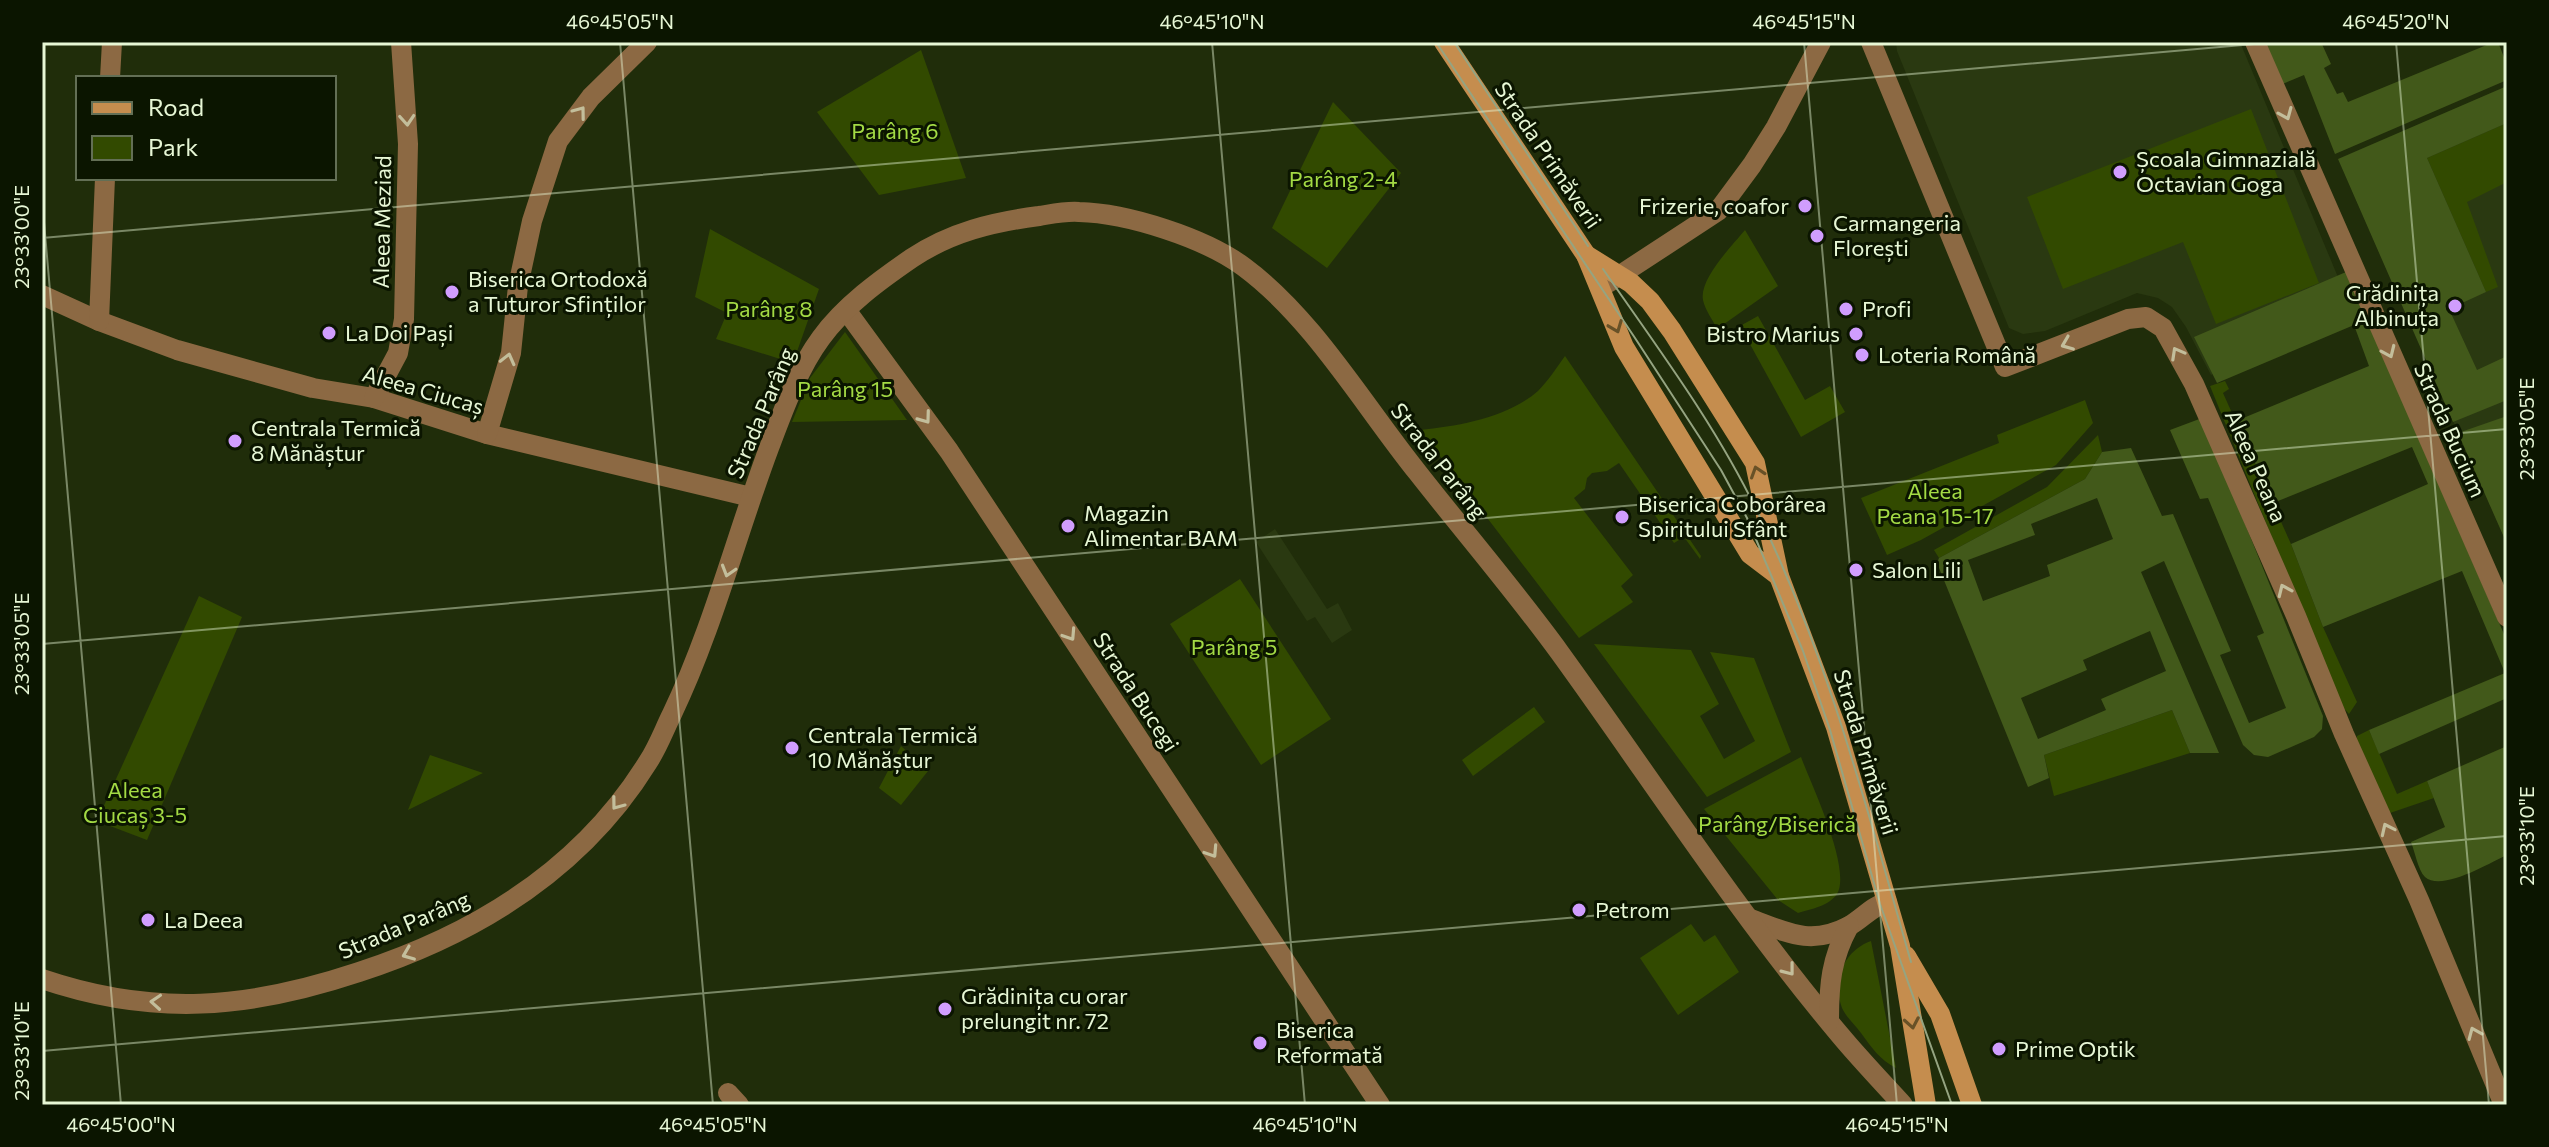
<svg xmlns="http://www.w3.org/2000/svg" width="2549" height="1147" font-family="Commissioner,sans-serif">
<style>
.built{fill:#2a3911}
.green{fill:#324a00}
.forest{fill:#42591a;fill-rule:evenodd}
.lines{fill:none;stroke-linecap:round;stroke-linejoin:round}
.street{stroke:#8c6943;stroke-width:20}
.secondary{stroke:#c58d4e;stroke-width:20}
.tram{stroke:#95a481;stroke-width:2}
.oneway{stroke:#c3be9b}
.oneway2{stroke:#685127}
.ticks{fill:none;stroke:#e7f7d5;stroke-width:2;stroke-opacity:0.45}
.poi-dot{fill:#d09dfe;stroke:#0b1500;stroke-width:3}
.labels{text-anchor:middle;stroke-width:6;stroke-linejoin:round;paint-order:stroke}
.park-label{font-size:22px;fill:#a3da44;stroke:#0b1500}
.street-label{font-size:22px;fill:#e7f7d5;stroke:#0b1500}
.poi-label{font-size:22px;fill:#e7f7d5;stroke:#0b1500;text-anchor:start}
.neatline{fill:none;stroke:#e7f7d5;stroke-width:3}
.ticks-label{font-size:20px;text-anchor:middle;fill:#e7f7d5}
</style>
<rect width="100%" height="100%" fill="#202d0a"/>
<g class="built">
<path d="M1896,42h344l110,264 -139,69 -25,-48 -14,-20 -14,-9 -21,-5 -92,38 -22,3 -14,-6 -112,-277z"/>
<path d="M2507,123v421l-155,-354z"/>
<path d="M1275,529l52,80 11,-6 14,27 -20,13 -17,-26 -8,4 -51,-79z"/>
</g>
<g class="green">
<path d="M921,50l45,128 -87,17 -62,-83z"/>
<path d="M1333,102l68,71 -74,95 -55,-40z"/>
<path d="M2251,109l68,174 -103,41 -33,-82 -120,47 -36,-92z"/>
<path d="M2507,123v59l-40,20 31,85 -12,5 -59,-134z"/>
<path d="M710,229l109,60 -26,74 -77,-24 11,-26 -32,-16z"/>
<path d="M1745,230l33,56 -61,43c-4,-9 -12,-19 -14,-29 -4,-21 29,-54 42,-70z"/>
<path d="M1758,316l47,84 25,-14 15,26 -44,25 -61,-111z"/>
<path d="M845,332l62,88 -115,2 18,-44z"/>
<path d="M1565,356l136,200 -1,3 -16,-22 -10,6 -55,-80 -12,8 -15,2 -5,5 -2,11 -11,9 59,77 -12,11 12,16 -54,36 -159,-208c39,-4 87,-12 118,-39 10,-10 19,-24 27,-35z"/>
<path d="M2225,381l4,8 -6,4 68,151 32,83 34,75 -8,12 -9,-10 -130,-318z"/>
<path d="M2085,400l8,23 -37,42 -135,75 -34,15 -26,-57 138,-55 -2,-8z"/>
<path d="M2098,435l4,17 -17,27 -146,79 -5,-8 113,-63z"/>
<path d="M1240,579l91,140 -70,46 -91,-141z"/>
<path d="M199,596l43,21 -95,223 -50,-19z"/>
<path d="M1594,644l97,6 28,54 -19,12 24,43 31,-18 -45,-89 44,6 37,94 -84,45z"/>
<path d="M1534,707l11,15 -72,54 -11,-16z"/>
<path d="M2172,710l18,43 -136,43 -10,-41z"/>
<path d="M2369,730l28,64 30,-13 7,17 -44,15 -34,-67 1,-10z"/>
<path d="M901,746l27,25 -27,34 -22,-17z"/>
<path d="M430,755l53,18 -75,37z"/>
<path d="M1801,757c10,27 51,112 36,137 -8,12 -26,15 -39,19l-20,-13 -74,-91z"/>
<path d="M1691,924l13,18 11,-7 24,37 -61,43 -38,-57z"/>
<path d="M1871,941l25,127c-16,-8 -24,-20 -35,-35 -6,-8 -15,-16 -19,-25 -10,-27 1,-57 29,-67z"/>
</g>
<g class="forest">
<path d="M2260,42h61l10,22 -7,4 13,26 6,-2 5,10 146,-60h4l9,23v15l-172,74 -31,-79 -24,10z"/>
<path d="M2507,86v37l-80,35 59,134 -37,17 28,61 30,-14v44l-54,22 -115,-263z"/>
<path d="M2346,272l161,369v57l-128,56 -10,-24 136,-57 -43,-102 -139,56 -32,-83 137,-60 -16,-37 -139,56 -37,-82 133,-55 -15,-41 -137,58 -23,-46z"/>
<path d="M2507,416v128l-49,-111z"/>
<path d="M2202,418l121,298 -1,13 -8,8 -46,20 -14,-2 -11,-10 -79,-184 -23,11 78,181h-29l-18,-43 -128,45 5,23 -21,9 -91,-224 2,-5 146,-79 17,-27 29,-4 31,68 11,-2 58,137 -11,4 29,68 37,-15 -29,-72 7,-3 -56,-135 -8,1 -30,-69zM2097,498l16,41 -66,26 3,11 -67,25 -15,-41 67,-25 -4,-11zM2150,631l16,40 -65,28 5,11 -68,29 -17,-41 66,-28 -4,-10z"/>
<path d="M2507,746v109c-18,8 -65,37 -82,22 -7,-7 -10,-25 -14,-35l34,-15 -18,-46z"/>
</g>
<g class="lines">
<g class="street">
<path d="M1871,42l134,325 123,-48 18,-2 17,11 31,56 102,232 48,118 75,166 85,205"/>
<path d="M2255,42l252,575"/>
<path d="M110,78l2,-36"/>
<path d="M1608,283l110,-72 34,-46 24,-38 45,-85"/>
<path d="M42,295l57,26 78,29 136,38 61,10 113,36 264,63"/>
<path d="M846,310l103,141 431,654"/>
<path d="M99,321l6,-143"/>
<path d="M374,398l24,-45 6,-34 4,-175 -7,-102"/>
<path d="M487,434l24,-81 7,-67 14,-65 26,-80 33,-44 56,-55"/>
<path d="M1751,919c37,14 60,27 98,7 13,-7 23,-20 38,-24"/>
<path d="M42,979c112,38 206,30 317,-7 117,-38 223,-103 289,-210 10,-15 16,-32 24,-48 41,-86 64,-178 97,-266 14,-37 29,-79 52,-110 23,-32 59,-58 91,-80 39,-26 81,-36 127,-42 13,-2 26,-5 40,-4 48,1 126,26 165,55 69,51 120,139 174,206 47,60 97,118 142,180 92,127 179,262 280,382 20,24 42,47 63,70"/>
<path d="M1829,1021c0,-37 2,-62 20,-95"/>
<path d="M728,1093l11,12"/>
</g>
<g class="secondary">
<path d="M1444,42l142,213 38,92 126,207 29,22"/>
<path d="M1586,255l45,28 19,18 22,30 83,132 24,113 57,151 64,219 26,159"/>
<path d="M1906,956l34,58 32,91"/>
</g>
<g class="tram">
<path d="M1436,42l199,296 86,132 26,48 56,133 27,79 50,174 72,201"/>
<path d="M1454,42l134,204"/>
<path d="M1603,269c54,78 112,155 153,240 71,144 111,300 155,453"/>
</g>
</g>
<defs><path id="oneway-chevron" d="M-2-3.5L2.5 0L-2 3.5" fill="none" stroke-width="1.6" stroke-linecap="round" stroke-linejoin="round" transform="scale(2)"/></defs>
<g class="oneway">
<use href="#oneway-chevron" transform="translate(580 112) rotate(-53)"/>
<use href="#oneway-chevron" transform="translate(2286 114) rotate(67)"/>
<use href="#oneway-chevron" transform="translate(407 120) rotate(86)"/>
<use href="#oneway-chevron" transform="translate(2067 344) rotate(158)"/>
<use href="#oneway-chevron" transform="translate(2389 352) rotate(66)"/>
<use href="#oneway-chevron" transform="translate(2177 353) rotate(-119)"/>
<use href="#oneway-chevron" transform="translate(508 359) rotate(-76)"/>
<use href="#oneway-chevron" transform="translate(925 418) rotate(54)"/>
<use href="#oneway-chevron" transform="translate(728 571) rotate(107)"/>
<use href="#oneway-chevron" transform="translate(2284 590) rotate(-114)"/>
<use href="#oneway-chevron" transform="translate(1070 635) rotate(57)"/>
<use href="#oneway-chevron" transform="translate(617 804) rotate(127)"/>
<use href="#oneway-chevron" transform="translate(2387 829) rotate(-115)"/>
<use href="#oneway-chevron" transform="translate(1212 852) rotate(57)"/>
<use href="#oneway-chevron" transform="translate(408 954) rotate(158)"/>
<use href="#oneway-chevron" transform="translate(1789 970) rotate(52)"/>
<use href="#oneway-chevron" transform="translate(156 1002) rotate(-176)"/>
<use href="#oneway-chevron" transform="translate(2474 1033) rotate(-113)"/>
</g>
<g class="oneway2">
<use href="#oneway-chevron" transform="translate(1616 327) rotate(69)"/>
<use href="#oneway-chevron" transform="translate(1757 472) rotate(-108)"/>
<use href="#oneway-chevron" transform="translate(1912 1023) rotate(80)"/>
</g>
<path class="ticks" d="M620,42l93,1063M1212,42l93,1063M1804,42l93,1063M2396,42l93,1063M42,199l79,906M42,238l2235,-196M42,644l2465,-215M42,1051l2465,-215"/>
<g class="poi-dot">
<circle cx="2120" cy="172" r="8"/>
<circle cx="1805" cy="206" r="8"/>
<circle cx="1817" cy="236" r="8"/>
<circle cx="452" cy="292" r="8"/>
<circle cx="2455" cy="306" r="8"/>
<circle cx="1846" cy="309" r="8"/>
<circle cx="329" cy="333" r="8"/>
<circle cx="1856" cy="334" r="8"/>
<circle cx="1862" cy="355" r="8"/>
<circle cx="235" cy="441" r="8"/>
<circle cx="1622" cy="517" r="8"/>
<circle cx="1068" cy="526" r="8"/>
<circle cx="1856" cy="570" r="8"/>
<circle cx="792" cy="748" r="8"/>
<circle cx="1579" cy="910" r="8"/>
<circle cx="148" cy="920" r="8"/>
<circle cx="945" cy="1009" r="8"/>
<circle cx="1260" cy="1043" r="8"/>
<circle cx="1999" cy="1049" r="8"/>
</g>
<g class="labels">
<g class="park-label">
<text x="895" y="139">Parâng 6</text>
<text x="1343" y="187">Parâng 2-4</text>
<text x="769" y="317">Parâng 8</text>
<text x="845" y="397">Parâng 15</text>
<text x="1935" y="499">Aleea<tspan x="1935" dy="25">Peana 15-17</tspan></text>
<text x="1234" y="655">Parâng 5</text>
<text x="135" y="798">Aleea<tspan x="135" dy="25">Ciucaș 3-5</tspan></text>
<text x="1777" y="832">Parâng/Biserică</text>
</g>
<g class="street-label">
<text transform="translate(1548 155) rotate(56)" y="8">Strada Primăverii</text>
<text transform="translate(382 222) rotate(-89)" y="8">Aleea Meziad</text>
<text transform="translate(423 390) rotate(16)" y="8">Aleea Ciucaș</text>
<text transform="translate(761 413) rotate(-67)" y="8">Strada Parâng</text>
<text transform="translate(2450 430) rotate(66)" y="8">Strada Bucium</text>
<text transform="translate(1439 461) rotate(52)" y="8">Strada Parâng</text>
<text transform="translate(2256 466) rotate(66)" y="8">Aleea Peana</text>
<text transform="translate(1136 692) rotate(57)" y="8">Strada Bucegi</text>
<text transform="translate(1866 752) rotate(73)" y="8">Strada Primăverii</text>
<text transform="translate(404 925) rotate(-23)" y="8">Strada Parâng</text>
</g>
<g class="poi-label">
<text x="2136" y="167">Școala Gimnazială<tspan x="2136" dy="25">Octavian Goga</tspan></text>
<text x="1789" y="214" text-anchor="end">Frizerie, coafor</text>
<text x="1833" y="231">Carmangeria<tspan x="1833" dy="25">Florești</tspan></text>
<text x="468" y="287">Biserica Ortodoxă<tspan x="468" dy="25">a Tuturor Sfinților</tspan></text>
<text x="2439" y="301" text-anchor="end">Grădinița<tspan x="2439" dy="25">Albinuța</tspan></text>
<text x="1862" y="317">Profi</text>
<text x="345" y="341">La Doi Pași</text>
<text x="1840" y="342" text-anchor="end">Bistro Marius</text>
<text x="1878" y="363">Loteria Română</text>
<text x="251" y="436">Centrala Termică<tspan x="251" dy="25">8 Mănăștur</tspan></text>
<text x="1638" y="512">Biserica Coborârea<tspan x="1638" dy="25">Spiritului Sfânt</tspan></text>
<text x="1084" y="521">Magazin<tspan x="1084" dy="25">Alimentar BAM</tspan></text>
<text x="1872" y="578">Salon Lili</text>
<text x="808" y="743">Centrala Termică<tspan x="808" dy="25">10 Mănăștur</tspan></text>
<text x="1595" y="918">Petrom</text>
<text x="164" y="928">La Deea</text>
<text x="961" y="1004">Grădinița cu orar<tspan x="961" dy="25">prelungit nr. 72</tspan></text>
<text x="1276" y="1038">Biserica<tspan x="1276" dy="25">Reformată</tspan></text>
<text x="2015" y="1057">Prime Optik</text>
</g>
</g>
<rect width="2549" height="1147" fill="none" stroke="#0b1500" stroke-width="88"/>
<rect x="76" y="76" width="260" height="104" fill="#0b1500" stroke="#636f55" stroke-width="2"/>
<rect x="92" y="102" width="40" height="12" fill="#c58d4e" stroke="#636f55" stroke-width="2"/>
<text x="148" y="116" font-size="24" fill="#e7f7d5">Road</text>
<rect x="92" y="136" width="40" height="24" fill="#324a00" stroke="#636f55" stroke-width="2"/>
<text x="148" y="156" font-size="24" fill="#e7f7d5">Park</text>
<rect x="44" y="44" width="2461" height="1059" class="neatline"/>
<g class="ticks-label">
<text x="620" y="29">46°45'05"N</text>
<text x="1212" y="29">46°45'10"N</text>
<text x="1804" y="29">46°45'15"N</text>
<text x="2396" y="29">46°45'20"N</text>
<text transform="translate(22 237) rotate(-90)" y="7">23°33'00"E</text>
<text transform="translate(2527 429) rotate(-90)" y="7">23°33'05"E</text>
<text transform="translate(22 644) rotate(-90)" y="7">23°33'05"E</text>
<text transform="translate(2527 836) rotate(-90)" y="7">23°33'10"E</text>
<text transform="translate(22 1051) rotate(-90)" y="7">23°33'10"E</text>
<text x="121" y="1132">46°45'00"N</text>
<text x="713" y="1132">46°45'05"N</text>
<text x="1305" y="1132">46°45'10"N</text>
<text x="1897" y="1132">46°45'15"N</text>
</g>
</svg>
